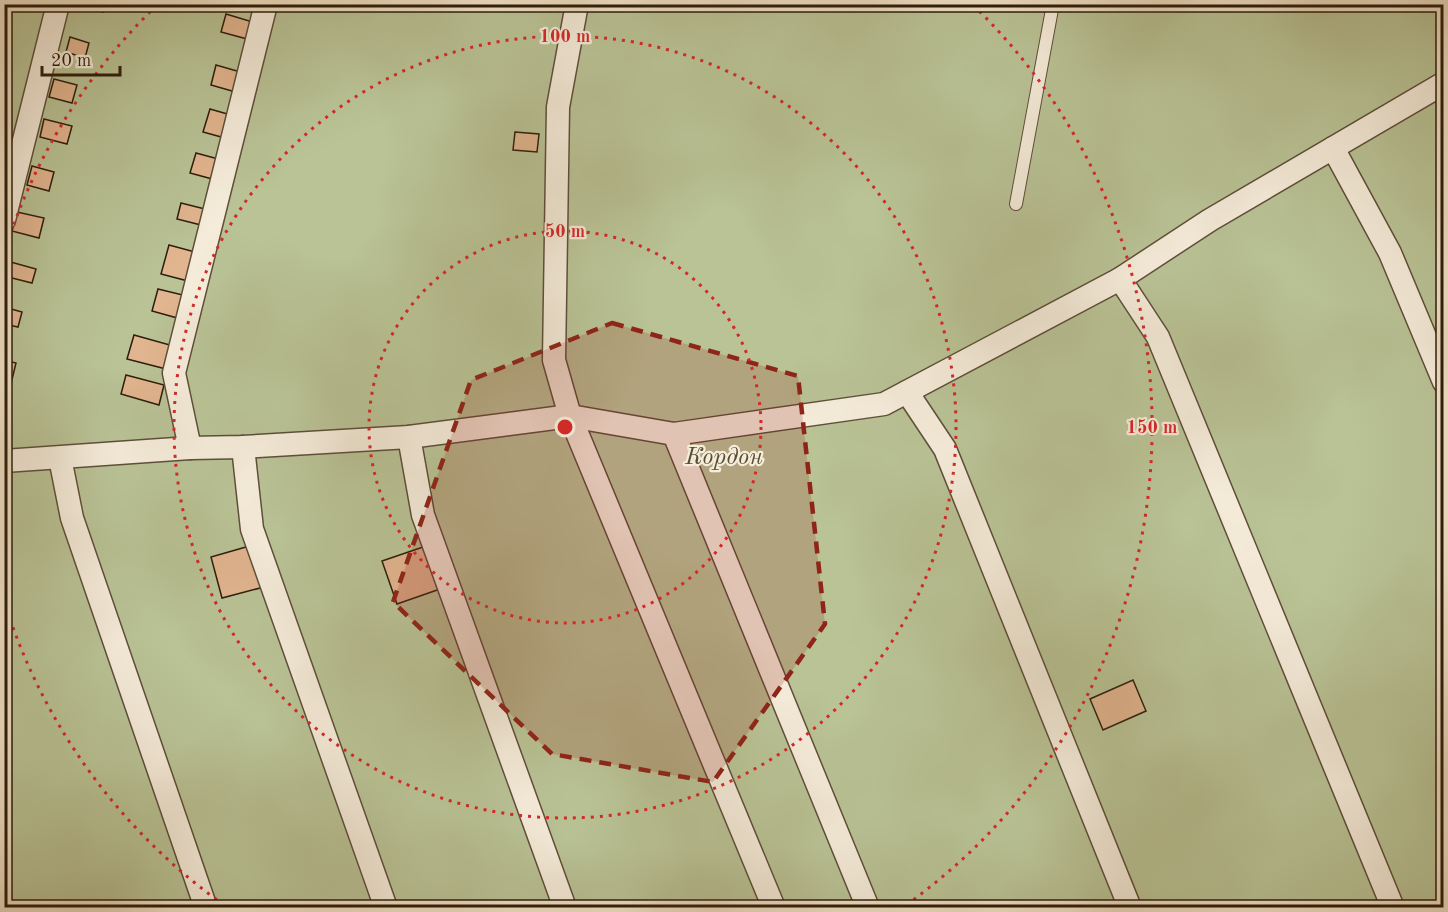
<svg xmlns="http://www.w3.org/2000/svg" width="1448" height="912" font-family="'Old Standard TT',serif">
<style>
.green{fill:#b9c396;stroke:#737051;stroke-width:1.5}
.building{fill:#e1b58f;stroke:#2d1d0c;stroke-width:1.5}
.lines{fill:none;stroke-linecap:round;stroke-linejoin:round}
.lane-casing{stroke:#5e4e3a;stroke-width:14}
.street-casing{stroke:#5e4e3a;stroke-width:25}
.lane{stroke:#f5ecda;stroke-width:12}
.street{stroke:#f5ecda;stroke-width:22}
.marked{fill:#8f2418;fill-opacity:0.2;stroke:#8f2418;stroke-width:4.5;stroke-dasharray:12 8;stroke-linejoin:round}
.ring{fill:none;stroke:#d62828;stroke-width:3;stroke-dasharray:3 6}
.labels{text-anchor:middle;stroke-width:4.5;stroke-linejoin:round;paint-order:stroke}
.park-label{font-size:24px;font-style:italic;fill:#574f35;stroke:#f5ecda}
.centre{fill:#d62828;stroke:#f5ecda;stroke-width:3}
.ring-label{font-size:18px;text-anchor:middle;font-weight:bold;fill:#d62828;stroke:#f5ecda;stroke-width:4.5;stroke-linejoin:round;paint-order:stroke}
</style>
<rect width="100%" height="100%" fill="#f0e2c6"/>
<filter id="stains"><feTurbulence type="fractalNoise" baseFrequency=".00333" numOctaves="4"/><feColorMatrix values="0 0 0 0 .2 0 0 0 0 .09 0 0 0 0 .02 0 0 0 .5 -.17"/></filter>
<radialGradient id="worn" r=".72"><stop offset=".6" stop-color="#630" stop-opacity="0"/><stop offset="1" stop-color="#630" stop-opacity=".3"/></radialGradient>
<rect class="green" x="5" y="5" width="1438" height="902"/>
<g class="building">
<path d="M75,4h30l-2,8z"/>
<path d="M226,14l30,9 -5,17 -30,-8z"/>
<path d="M70,37l19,6 -4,15 -19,-6z"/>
<path d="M216,65l28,8 -5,20 -28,-8z"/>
<path d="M54,79l23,6 -5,18 -23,-6z"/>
<path d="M210,109l21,6 -6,23 -22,-6z"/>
<path d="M44,119l28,7 -5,18 -27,-7z"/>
<path d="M515,132l24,2 -2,18 -24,-2z"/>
<path d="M196,153l26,7 -6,20 -26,-7z"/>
<path d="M32,166l22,6 -5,19 -22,-6z"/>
<path d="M181,203l28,7 -4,16 -28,-7z"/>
<path d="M17,212l27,6 -5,20 -27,-7z"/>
<path d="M169,245l26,7 -7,29 -27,-7z"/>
<path d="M7,261l29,8 -4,14 -28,-7z"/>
<path d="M158,289l29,7 -6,23 -29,-8z"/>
<path d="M4,307l18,5 -4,15 -14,-3z"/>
<path d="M134,335l43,12 -7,23 -43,-11z"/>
<path d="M4,360l12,3 -8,33 -4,-1z"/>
<path d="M126,375l38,10 -5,20 -38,-11z"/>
<path d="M253,545l11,42 -42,11 -11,-41z"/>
<path d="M426,546l14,43 -43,15 -15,-43z"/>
<path d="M1133,680l13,31 -43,19 -13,-31z"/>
</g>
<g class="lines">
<defs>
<path id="lane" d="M1016,204l37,-200"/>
<g id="street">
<path d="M577,4l-19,103 -4,253 16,56 204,492"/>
<path d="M1333,148l57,105 54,129"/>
<path d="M4,220l54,-216"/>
<path d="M1120,279l38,58 235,571"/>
<path d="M907,392l38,57 185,459"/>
<path d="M674,434l194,474"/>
<path d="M409,437l14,78 142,393"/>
<path d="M243,447l9,82 134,379"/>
<path d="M190,448l-16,-75 92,-369"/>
<path d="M60,458l12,60 134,390"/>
<path d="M4,461l186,-13 53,-1 166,-10 161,-21 104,18 210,-30 236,-125 90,-59 234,-137"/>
</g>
</defs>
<use href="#lane" class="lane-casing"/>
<use href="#street" class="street-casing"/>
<use href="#lane" class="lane"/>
<use href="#street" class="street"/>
</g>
<path class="marked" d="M612,323l186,53 27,248 -112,158 -161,-28 -159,-152 78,-222z"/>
<g class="ring">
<circle cx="565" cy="427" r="196"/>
<circle cx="565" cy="427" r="391"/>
<path d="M224 905A587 587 0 0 1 5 604M5 250A587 587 0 0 1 157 5M973 5A587 587 0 0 1 906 905"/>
</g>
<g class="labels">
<g class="park-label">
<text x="724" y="464">Кордон</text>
</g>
</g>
<circle cx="565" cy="427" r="9" class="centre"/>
<g class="ring-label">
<text x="565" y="42">100 m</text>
<text x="565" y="237">50 m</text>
<text x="1152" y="433">150 m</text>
</g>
<rect width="1448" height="912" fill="none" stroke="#f0e2c6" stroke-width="24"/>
<rect x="6" y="6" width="1436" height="900" fill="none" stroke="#2d1d0c" stroke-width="3"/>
<rect x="12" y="12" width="1424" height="888" fill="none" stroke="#2d1d0c" stroke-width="1.5"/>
<path d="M42 66v9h78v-9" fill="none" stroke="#2d1d0c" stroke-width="3"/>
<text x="51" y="66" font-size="18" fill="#2d1d0c" stroke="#f5ecda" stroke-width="4.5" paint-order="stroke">20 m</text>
<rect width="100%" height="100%" filter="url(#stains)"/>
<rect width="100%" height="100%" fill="url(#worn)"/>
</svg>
